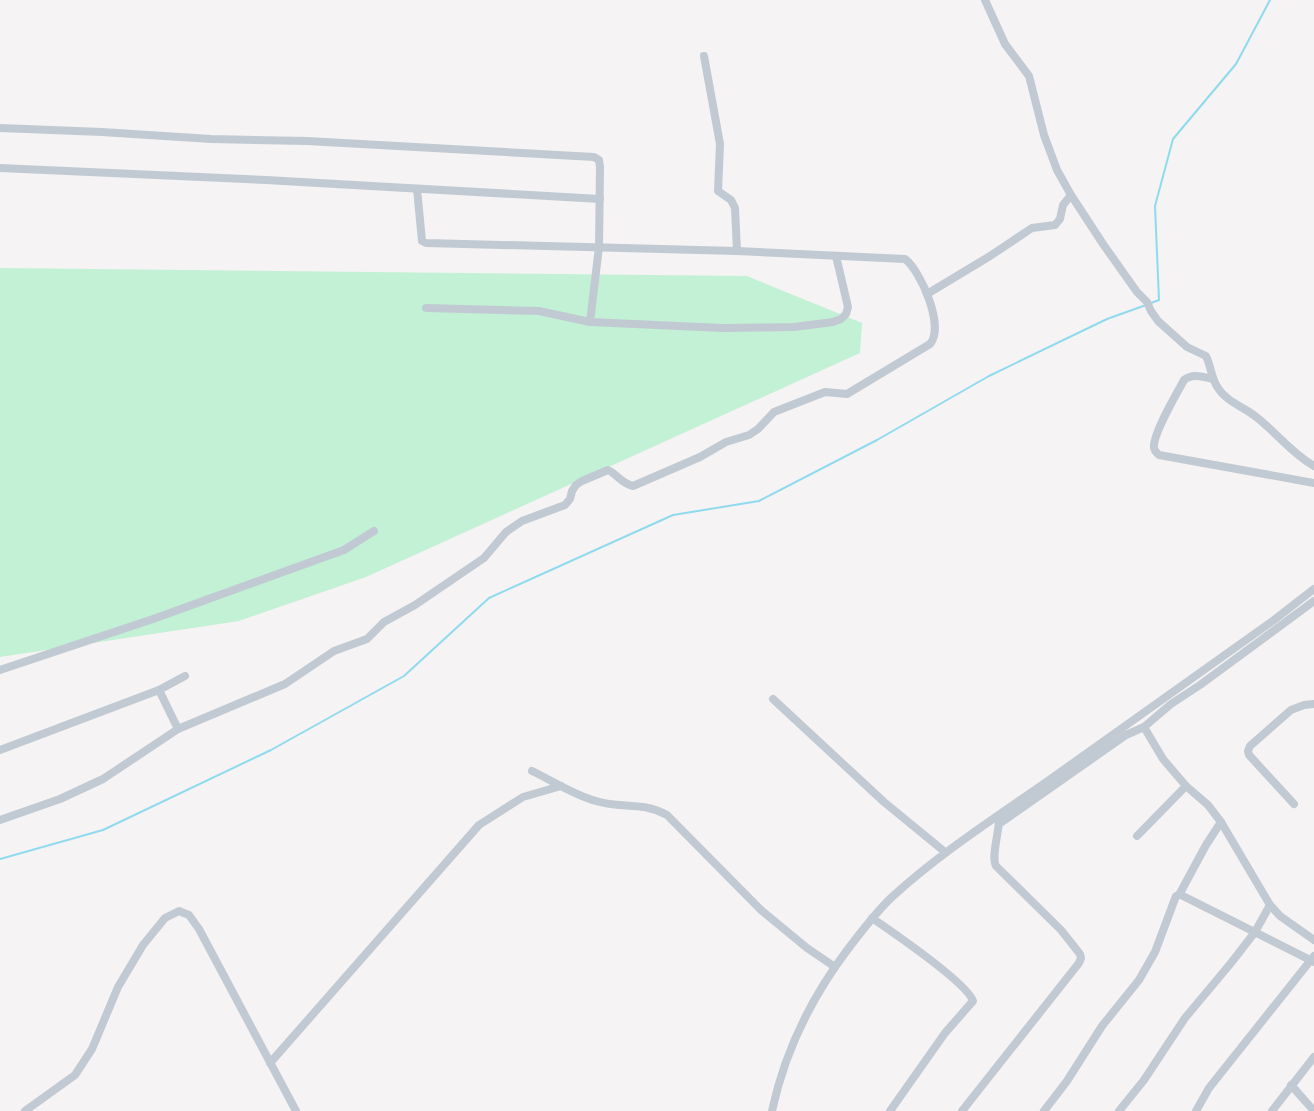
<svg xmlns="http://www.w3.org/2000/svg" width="1314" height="1111" font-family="'Alegreya Sans',sans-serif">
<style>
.green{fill:#c3f1d5}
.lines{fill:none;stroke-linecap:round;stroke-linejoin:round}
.stream{stroke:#90daee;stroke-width:2}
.street{stroke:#c1cad2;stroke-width:8}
</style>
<rect width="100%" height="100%" fill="#f5f3f3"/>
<path class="green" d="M0,268l747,8 115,47 -2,30 -494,224 -127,44 -239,36z"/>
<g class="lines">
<g class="stream">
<path d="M1151,303l8,-3 -4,-94 18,-67 63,-75 34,-64"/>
<path d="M0,859l103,-29 168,-80 133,-74 85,-78 184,-83 86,-14 118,-61 112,-64 118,-57 39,-14"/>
</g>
<g class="street">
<path d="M985,0l20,44 24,32 15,59 13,35 14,25 32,49 34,48 10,10 4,9 7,10 29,26 19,9c5,10 5,22 12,32 8,13 25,19 37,28 21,16 36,37 59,50"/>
<path d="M704,56l16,88 -2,47 13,9 4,8 2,43"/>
<path d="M0,128l102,4 109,7 96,2 287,16 5,3 1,7 -1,80 -9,75"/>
<path d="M0,168l266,12 334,19"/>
<path d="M927,294l63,-38 42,-28 23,-3 5,-6 3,-14 8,-10"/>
<path d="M426,308l113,3 51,11 133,6 71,-1 39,-5 8,-3 5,-5 2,-7 -12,-51"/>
<path d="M1213,379c-10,-2 -20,-6 -29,1 -7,13 -32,55 -30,68 1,4 2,4 5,7l155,28"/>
<path d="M0,670l156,-52 188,-68 30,-19"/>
<path d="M159,690l19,39"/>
<path d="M773,699l111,103 61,50"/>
<path d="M1144,727l19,32 23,27 22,19 13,17 49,83 10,11 34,24"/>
<path d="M0,750l159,-60 26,-14"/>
<path d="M532,771c21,10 42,24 64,30 26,8 45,0 71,14l94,95 46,38 28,19"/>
<path d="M1294,804l-45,-49 -1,-4 2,-5 41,-36 13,-5 10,-1"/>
<path d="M0,820l60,-21 43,-20 75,-50 107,-45 49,-33 33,-12 17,-17 31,-17 69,-47 22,-26 16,-11 43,-16 5,-6 2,-8 4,-6 6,-4 26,-11c10,5 13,13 25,16l67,-29 26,-15 23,-7 9,-6 16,-17 51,-20 22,2 83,-50c15,-17 -9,-73 -25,-85l-168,-8 -311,-8 -4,-2 -5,-52"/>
<path d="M999,824l127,-89 18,-8 27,-23 29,-19 114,-84"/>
<path d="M1137,836l49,-50"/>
<path d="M1179,895h2l133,67"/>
<path d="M872,918c19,13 95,65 101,83l-28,32 -55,78"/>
<path d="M270,1063l209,-238 44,-28 38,-11"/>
<path d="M1291,1085l23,26"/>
<path d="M25,1111l50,-36 17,-26 26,-62 25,-42 22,-27 14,-7 10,4 10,14 97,182"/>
<path d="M772,1111c13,-61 39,-113 76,-162 14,-18 27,-36 44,-52 49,-45 106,-81 160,-119 74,-53 148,-105 222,-158l40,-31"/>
<path d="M962,1111l117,-148 2,-5 -1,-4 -19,-24 -65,-64c-5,-9 3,-34 3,-46"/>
<path d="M1044,1111l23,-30 35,-55 37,-46 16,-28 21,-56 3,-1 27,-50 15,-23"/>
<path d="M1119,1111l25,-31 41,-62 46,-55 24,-31 15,-27"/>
<path d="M1196,1111l13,-23 105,-132"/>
<path d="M1272,1111l42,-54"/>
</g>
</g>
</svg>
